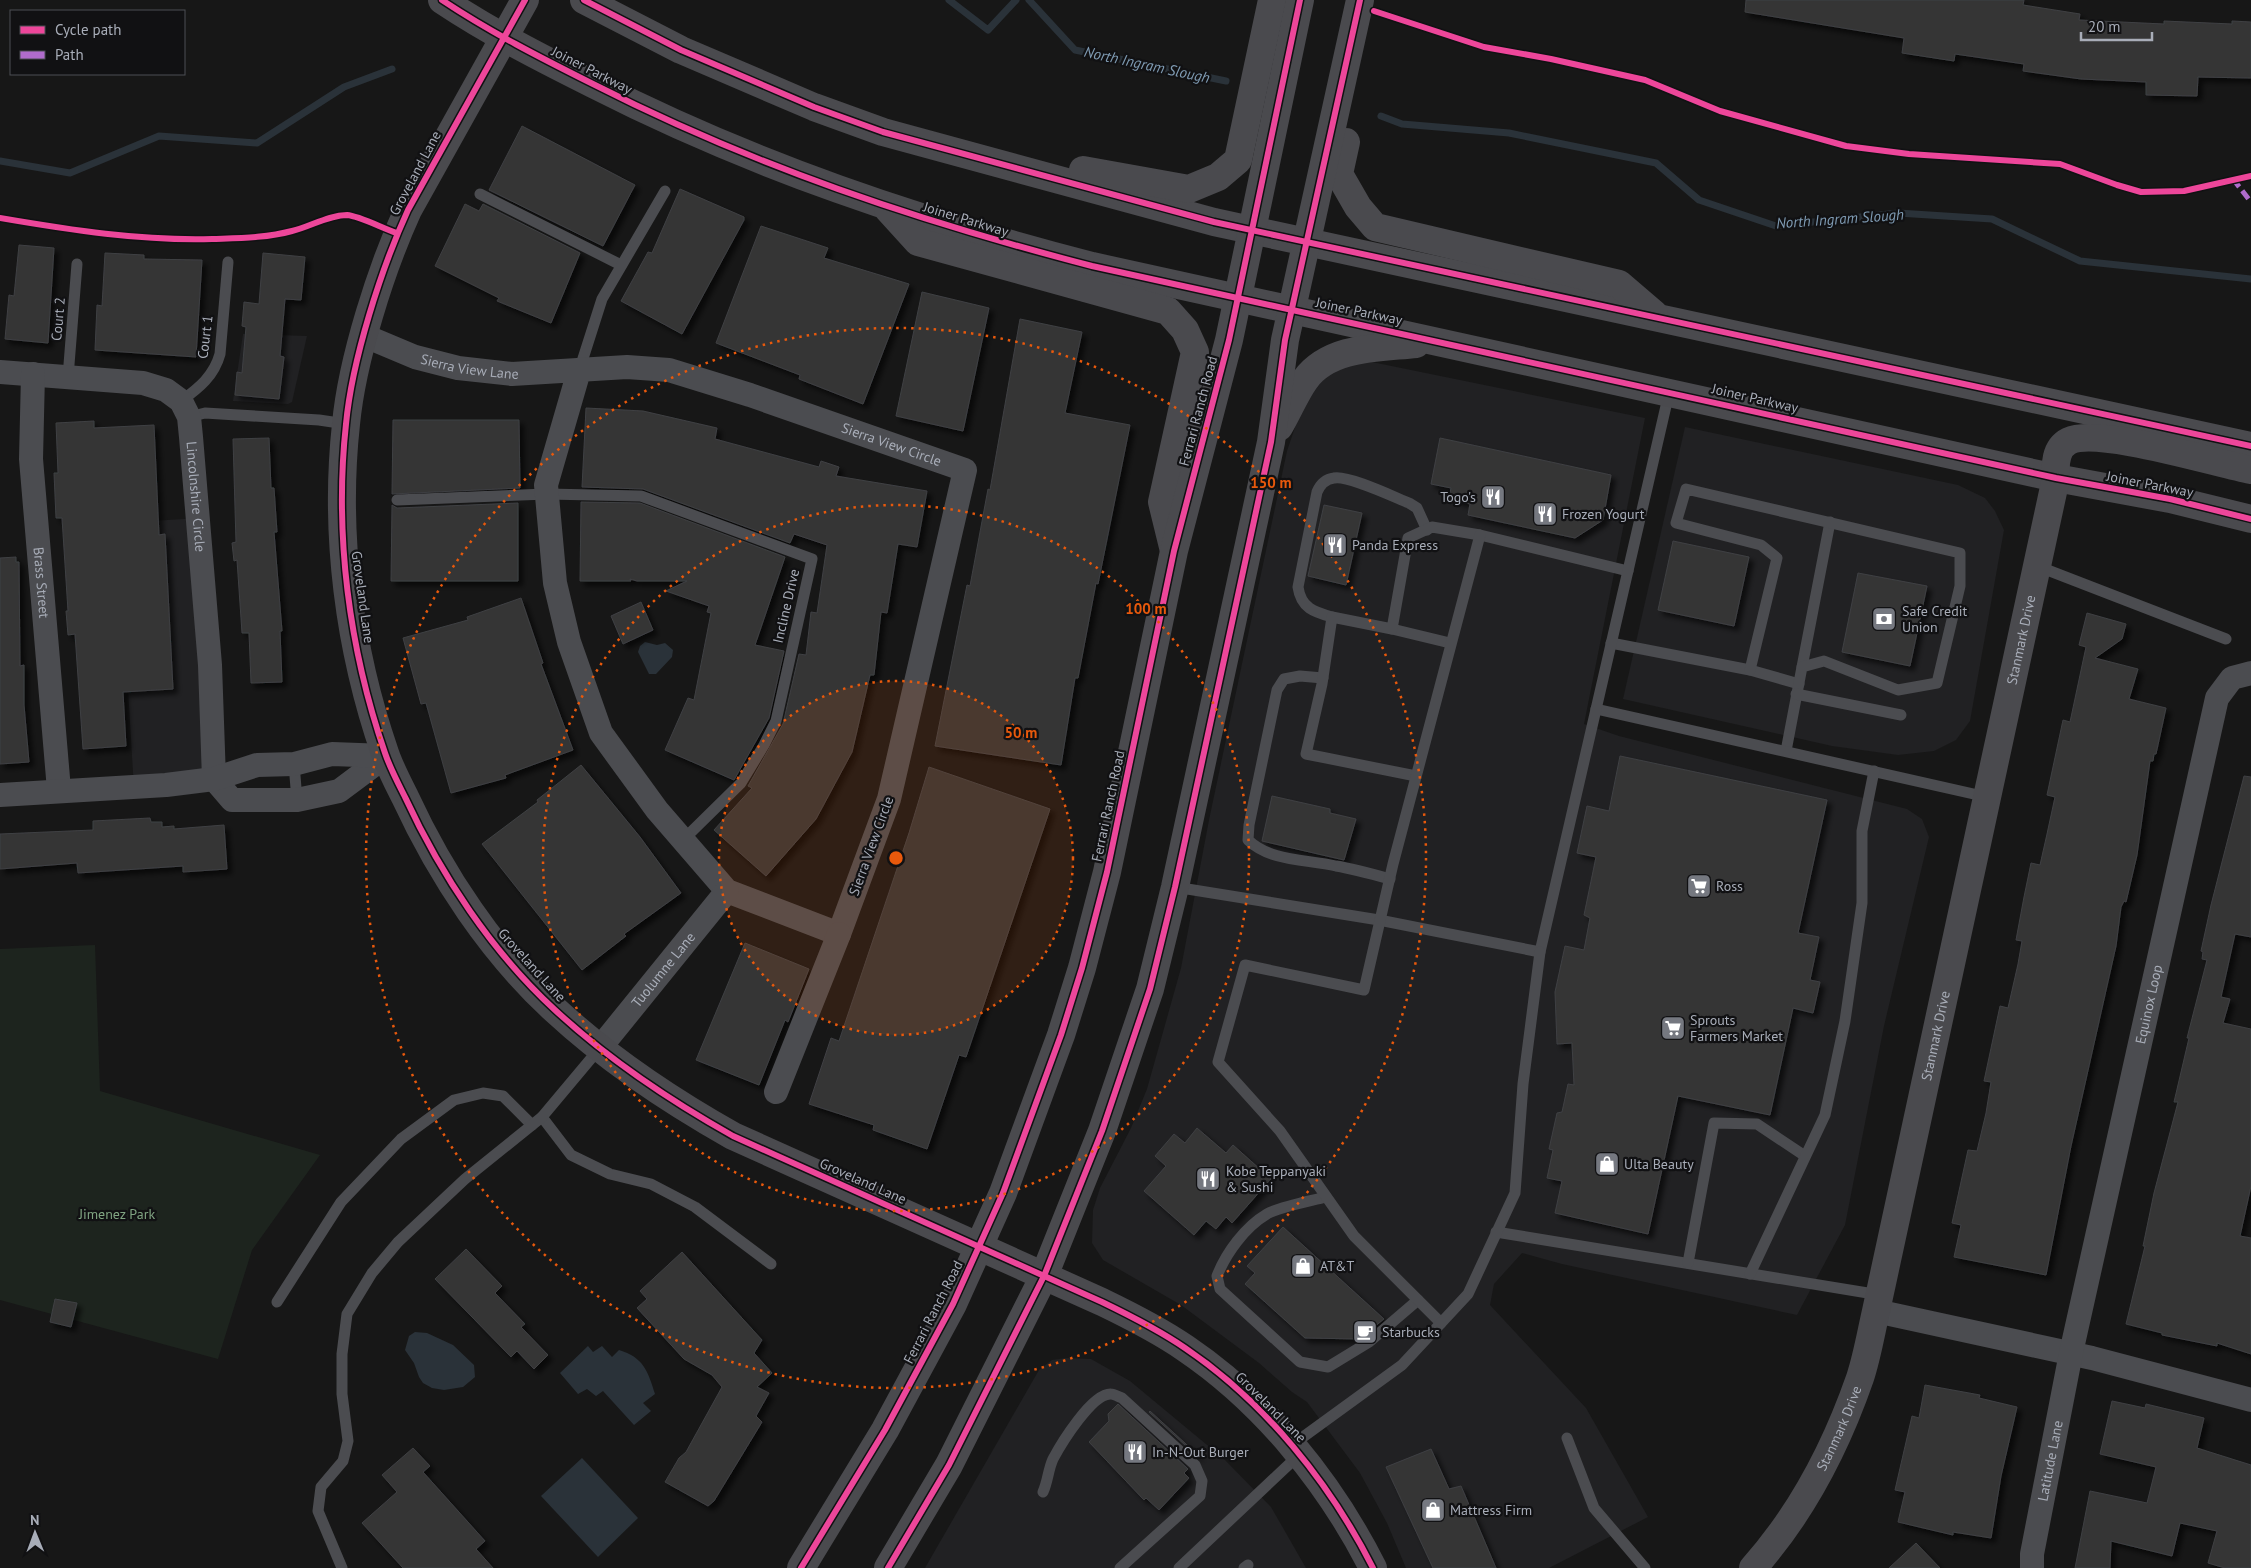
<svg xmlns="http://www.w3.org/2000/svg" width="2251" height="1568" font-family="'PT Sans',sans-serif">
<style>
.built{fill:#212123}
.green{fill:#1d241e}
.water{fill:#2a3239}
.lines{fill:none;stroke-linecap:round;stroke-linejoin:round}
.stream{stroke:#2a3239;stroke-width:7}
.building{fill:#353536;stroke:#3f4043;filter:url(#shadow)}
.lane{stroke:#4b4c50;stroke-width:11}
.street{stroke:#4b4c50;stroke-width:24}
.secondary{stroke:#4a4a4e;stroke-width:28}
.quiet{stroke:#b06ccc;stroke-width:5;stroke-dasharray:10 5;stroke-linecap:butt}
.cycleway-casing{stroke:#111113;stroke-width:9}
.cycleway{stroke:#ed469a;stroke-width:6}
.ring{fill:none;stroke:#e8590c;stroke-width:2.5;stroke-dasharray:2.5 5}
.labels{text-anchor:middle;stroke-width:4.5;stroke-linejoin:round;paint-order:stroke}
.street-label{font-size:14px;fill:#a8adb8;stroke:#111113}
.poi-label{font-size:14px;fill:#a8adb8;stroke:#111113;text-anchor:start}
.park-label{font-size:14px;fill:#7fa381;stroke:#111113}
.water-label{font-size:15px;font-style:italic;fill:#7f9bb3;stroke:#111113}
.centre{fill:#e8590c;stroke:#111113;stroke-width:2.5}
.ring-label{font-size:15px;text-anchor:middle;font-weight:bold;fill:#e8590c;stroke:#111113;stroke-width:4.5;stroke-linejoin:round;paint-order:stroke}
</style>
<defs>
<filter id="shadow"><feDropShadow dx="4.5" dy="4.5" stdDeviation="2.5" flood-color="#0009"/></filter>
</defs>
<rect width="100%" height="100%" fill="#171717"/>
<g class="built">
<path d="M243,334l64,2 -15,66 -4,2 -55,-3z"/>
<path d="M1367,361l278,57 -61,306 35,12 288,73 15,10 7,18 -45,189 -39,199 -48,90 -235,-51 -40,-11 -28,31 -4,21 96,103 62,109 -99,51h-143l-19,-45 -27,-50 -53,-71 -15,-10 -33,-29 -78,-58 -78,-45 -11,-17 1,-33 7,-22 31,-60 16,-39 34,-121 28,-148 78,-369 18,-53 26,-27z"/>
<path d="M1685,427l273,58 27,13 10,13 9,19 -34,191 -14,19 -22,11 -36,4 -66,-9 -209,-47z"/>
<path d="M200,518l19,264 -85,7 -16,-266z"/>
<path d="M1066,1358l25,1 39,22 94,78 47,48 35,61h-381l114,-198 13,-10z"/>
</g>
<path class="green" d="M95,945l5,146 220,64 -68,95 -34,109 -218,-59v-351z"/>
<g class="water">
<path d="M645,642l12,3 8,-2 8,7 -1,7 -16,17h-7l-11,-22 2,-6z"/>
<path d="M415,1332l12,1 26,12 21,20 1,12 -12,10 -19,3 -12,-2 -9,-5 -4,-6 -5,-14 -9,-13 4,-14z"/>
<path d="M588,1346l5,6 9,-6 10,11 7,-7c24,7 29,21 36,44l-12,9 8,8 -17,14 -31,-34 -7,5 -9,-7 -9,5 -18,-21z"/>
<path d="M582,1458l56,60 -40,39 -57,-61z"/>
</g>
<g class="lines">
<g class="stream">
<path d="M949,0l39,30 28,-30"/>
<path d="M1029,0l46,50 151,31"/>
<path d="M1381,116l21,8 107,9 147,30 43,37 77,26 122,-13 94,6 88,42 171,18"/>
<path d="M0,161l70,12 89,-37 98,7 87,-56 48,-18"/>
</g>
</g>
<g class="building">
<path d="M1746,0h278l-1,5 57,9 -1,6 85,4v-3l68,3v-3l19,1v56l-53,-1 -1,19 -51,-1v-13l-65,-3 -58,-8 1,-7 -69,-10 -1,7 -52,-8 2,-15 -159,-26z"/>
<path d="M522,126l113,59 -32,61 -114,-56z"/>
<path d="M680,189l64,28v3l-62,114 -61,-33 27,-49 4,1z"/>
<path d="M465,204l14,7 4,-7 97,49 -29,70 -54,-22 2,-3 -64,-32z"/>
<path d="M761,226l67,22 -4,10 85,26 -46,120 -64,-25 1,-4 -84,-32z"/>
<path d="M19,245l35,3 -6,95 -43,-4 4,-44 5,1z"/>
<path d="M105,253l39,2v4l58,1 -6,97 -101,-7 2,-45 5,1z"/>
<path d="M263,253l42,4 -4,43 -16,-1 -5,57 4,1 -5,42 -44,-4 2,-23 5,1 4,-46 -4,-1 2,-24 15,2z"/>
<path d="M922,292l67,16 -26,123 -67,-15z"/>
<path d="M1020,319l62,13 -17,81 65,12 -32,159 -2,-1 -18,95h-3l-14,87 -126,-19 32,-161 3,1 18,-97 2,1z"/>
<path d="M586,408l57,3 74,17 -2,11 104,28 2,-6 18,6 -3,9 91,15 -10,56 -19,-3 -11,69 -6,-1 -7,63h-4l-18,77 -36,67 -50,57 -52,-46 38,-42 -4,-2 35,-62 16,-70 7,1 5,-43 6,1 10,-68 -33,-11 -4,9 -147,-54 -61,-2z"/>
<path d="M393,420h126l1,68 -128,6z"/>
<path d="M94,421v7l60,-3 5,110 6,-1 8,155 -50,3 3,54 -43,3 -8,-115 -7,1 -2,-24h2l-6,-93h-6l-2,-45h4l-2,-50z"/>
<path d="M269,438l2,50h3l3,44h-3l8,99h-2l2,51 -31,1 -2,-50h-7l-5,-73 -3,1 -2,-18 4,-1 -3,-103z"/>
<path d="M1440,438l171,37 -8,45 -28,18 -107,-23 2,-11 -21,-6 2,-10 -20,-4z"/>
<path d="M581,502l59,1 145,54 -30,88 29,6 -15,67 -35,62 -69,-30 23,-52 6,2 17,-87 -4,-1 2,-6 -43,-15 21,-10h-50l-7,-2 1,2h-51z"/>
<path d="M518,503v78h-127l1,-76 5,3z"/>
<path d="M1324,505l38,8 -16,72 -38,-9z"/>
<path d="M1673,541l76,16 -15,69 -76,-16z"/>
<path d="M16,557v5h3l1,104 4,-1v40l5,57 -29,2v-206z"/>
<path d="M1858,573l69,13 -17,80 -68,-14z"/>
<path d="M521,598l22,65 -2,1 32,86 -68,25 1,3 -55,15 -25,-90 -5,1 -18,-66 65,-18 -1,-3z"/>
<path d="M641,602l12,28 -30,14 -12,-28z"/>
<path d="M2087,613l39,11 -4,15 -27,19 43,11 -9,30 37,9 -10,46h-2l-1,7h-3l-13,94 -11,47 -2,-1 -3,6 -5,39 -45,200 -25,129 -92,-18 7,-32 -9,-2 16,-73 9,1 9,-38 5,-31 -7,-1 16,-75 8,2 10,-44 4,-23 -6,-1 8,-43 7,-34 9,2 7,-31 8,-37 -8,-2 16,-75 7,2 16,-75 -7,-2z"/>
<path d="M1620,756l207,44 -29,133 21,4 -9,43 10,2 -7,31 -20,-5 -23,107 -92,-19 -30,138 -93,-21 7,-32 -15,-3 6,-28 -4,-1 8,-36 5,-1 6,-28 6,1 -2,-42 -15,1 -2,-52 10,-46 19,4 6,-32 -6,-3 12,-58 -19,-4 10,-47 22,5z"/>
<path d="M581,765l59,72 41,56 -57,41 2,2 -44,34 -100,-126 56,-42 -1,-2z"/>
<path d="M929,767l121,42 -84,248 -7,-2 -32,94 -54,-19 1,-5 -65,-21 22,-66 8,3 70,-208z"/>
<path d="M2244,776l7,1v160l-16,-3 -14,63 9,2 -7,24 28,6v157l-11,50 11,2v116l-34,-11v3l-55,-11v-2l-36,-9 19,-78h-2l11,-53 24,-91h-4l15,-64h-2l20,-78 -5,-1 1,-7 -2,-1 10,-46z"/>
<path d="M1272,796l58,13v4l26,6 -12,41 -82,-19z"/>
<path d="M150,818l1,4h11v5l12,-1v3l50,-4 3,44 -44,3v-6l-105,7 -1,-10 -77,6v-35l93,-4v-9z"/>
<path d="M745,943l64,26 -21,53 -3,-2 -26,65 -63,-25z"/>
<path d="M1197,1128l29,25 7,-8 38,34 -39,44 -6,-6 -10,12 -10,-8 -12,14 -50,-44 22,-25 -11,-10 19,-22 11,9z"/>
<path d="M1283,1227l101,92 -25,20 -54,-1 -60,-54 10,-11 -8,-7z"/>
<path d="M466,1249l36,37 -7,7 30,31 -4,3 27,28 -14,14 -17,-18 -6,6 -76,-78z"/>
<path d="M682,1252l80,88 -8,13 18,20 -15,14 12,6 -13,23 6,6 -48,79 -6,5 -43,-24 14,-24 7,-6 36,-65 -10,-12 -28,-16 -47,-51 10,-9 -7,-8z"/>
<path d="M55,1299l22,4 -6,24 -21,-5z"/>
<path d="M1925,1385l55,10 -1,3 38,9 -16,69 -10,62 -38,-6v3l-55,-13 7,-30 -10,-2 17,-74 7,2z"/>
<path d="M2112,1401l33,7 1,-4 58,14 -7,30 54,17v103h-26l-17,-5 9,-32 -37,-8 -8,33 -61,-15 -1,27h-35l15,-77 57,12 9,-36 -56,-13z"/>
<path d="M1118,1404l70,65 -4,4 5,5 -30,32 -13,-12 -2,2 -55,-58 20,-21 -1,-7z"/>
<path d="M1150,1411l49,45 -1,1 -49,-45z"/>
<path d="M413,1448l17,18 -7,6 62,69 -9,8 17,19h-90l-41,-45 35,-31 -15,-17z"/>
<path d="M1431,1449l18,40 12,-3 35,82h-63l-47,-101z"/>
<path d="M1916,1543l24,25h-51z"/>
</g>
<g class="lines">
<g class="lane">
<path d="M480,194l141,71"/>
<path d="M579,371l23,-72 63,-108"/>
<path d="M68,377l9,-113"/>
<path d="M181,401c18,-13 33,-25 39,-47l8,-92"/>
<path d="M189,417l16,-4 114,7 27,4"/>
<path d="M397,500l150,-6 94,2 171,63 -36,162 -12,24 -23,38 -58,57"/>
<path d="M2037,566l189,73"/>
<path d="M1332,617c-18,-5 -31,-9 -34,-30l19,-95c3,-7 8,-13 17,-14 14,-3 60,19 75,25l8,5 10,22"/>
<path d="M1392,629l58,14"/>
<path d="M1611,643l139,27 49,14"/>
<path d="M1802,667l28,-145"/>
<path d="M1750,670l27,-112 -16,-13 -85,-22 10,-34 274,64v33l-23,97 -39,7 -74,-29 -22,6 -16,84"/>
<path d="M1323,678l-23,-2 -16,3 -7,11 -28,135 -1,15c23,22 58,19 88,26 18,3 36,8 54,13"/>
<path d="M1796,694l105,21"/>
<path d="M1596,709l391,88"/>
<path d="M294,764l3,36"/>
<path d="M1416,776l-110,-22 16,-70 10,-67 60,12 16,-91 24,-11 48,8 148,36"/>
<path d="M1175,887l204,33 161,32 129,-559"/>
<path d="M542,1117l29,38 39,19 41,10 44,23 76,57"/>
<path d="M1326,1197c-15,4 -47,10 -59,17 -22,13 -41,39 -50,62l3,13 80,73 28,5 41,-25 49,-42"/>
<path d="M1496,1232l384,63"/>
<path d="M1688,1263l26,-140 43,1 48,32"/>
<path d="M1750,1274l75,-159 20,-94 17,-118v-72l12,-60"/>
<path d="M277,1302l64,-100 60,-63 53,-39 29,-7 20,3 29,29"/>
<path d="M1441,1323l-87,-87 -74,-105 -62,-69 27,-97 119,25 29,-126 87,-329"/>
<path d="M1567,1438l27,70 51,60"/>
<path d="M1292,1445l110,-80 66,-71 47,-101 8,-109 17,-132"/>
<path d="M1043,1492c5,-11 5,-22 10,-33 8,-15 39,-66 58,-65 3,0 8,3 11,4l73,67 7,16 -2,15 -80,72"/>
<path d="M342,1568l-24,-57 3,-24 22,-26 5,-20 -6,-47v-40l5,-40 25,-41 26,-31 67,-63 77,-62 57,-68"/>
<path d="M1179,1568l121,-114"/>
<path d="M1244,1568l4,-3"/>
</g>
<g class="street">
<path id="s1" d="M365,336l50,21 43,11 54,6 115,-7 42,3 81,25 215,75 -76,329 -50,135 -112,-43 -70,-81 -56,-77 -32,-91 -14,-59 -9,-98 33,-114"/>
<path id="s2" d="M0,372l143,11 23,7 15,11 8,16 2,20 19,228 4,114 18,21h65l42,-9 47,-35"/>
<path id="s3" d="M33,374l-2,85 28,331"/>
<path d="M0,795l166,-10 48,-6 43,-14 37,-1 38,-10 54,2"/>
<path id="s4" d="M599,1049l128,-158"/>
<path d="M776,1092l63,-158"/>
<path d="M1876,1311l216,47 159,42"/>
<path id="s5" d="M2032,1568v-14l39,-201 146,-655 15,-20 19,-5"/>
</g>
<g class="secondary">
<path d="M442,0c48,32 99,58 151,84 161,82 325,137 499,182l964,212 114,21 81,20"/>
<path d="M525,0l-117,210c-27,59 -56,150 -62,214 -12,110 3,225 39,329 5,15 13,30 20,44 36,78 87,155 150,213 54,50 114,90 178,126l369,166c29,14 57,28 83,46 80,54 145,135 188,220"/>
<path d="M584,0l97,50 133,57 69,25 331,90 1037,224"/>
<path d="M1346,142l-7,32 19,33 17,20 244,57 35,30"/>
<path d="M1083,170l106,19 29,-12 20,-17 34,-160"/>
<path d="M888,209l30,33 250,69 17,19 10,22 -33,150 11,45"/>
<path d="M1279,427c9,-15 16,-33 26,-47 24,-34 75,-32 111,-36"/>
<path d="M801,1568l84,-138 68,-126 50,-111 58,-158 21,-67 25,-96 67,-321 55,-211 71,-340"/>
<path d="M888,1568l61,-103 95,-189 58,-145 48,-142 25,-102 96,-445 14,-102 75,-340"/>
<path id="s6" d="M1753,1568c48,-54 83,-121 107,-190 7,-21 11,-45 16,-67l180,-833c-1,-13 -1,-30 13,-37 29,-14 146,22 182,29"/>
</g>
<path class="quiet" d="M2233,179l18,23"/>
<defs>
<g id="cycleway">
<path d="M442,0c48,32 99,58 151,84 161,82 325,137 499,182l964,212 114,21 81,20"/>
<path d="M525,0l-117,210c-27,59 -56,150 -62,214 -12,110 3,225 39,329 5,15 13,30 20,44 36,78 87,155 150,213 54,50 114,90 178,126l369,166c29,14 57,28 83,46 80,54 145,135 188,220"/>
<path d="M584,0l97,50 133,57 69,25 331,90 1037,224"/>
<path d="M1374,11l110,36 67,12 94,21 75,31 126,35 63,8 151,10 57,21 24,7 43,-1 67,-15"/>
<path d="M0,218c70,12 141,23 212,21 27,-1 54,-1 80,-8 18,-4 36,-16 55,-16 13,1 37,14 50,18"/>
<path d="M801,1568l84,-138 68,-126 50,-111 58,-158 21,-67 25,-96 67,-321 55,-211 71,-340"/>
<path d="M888,1568l61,-103 95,-189 58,-145 48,-142 25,-102 96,-445 14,-102 75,-340"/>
</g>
</defs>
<use href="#cycleway" class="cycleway-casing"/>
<use href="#cycleway" class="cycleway"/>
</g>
<circle cx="896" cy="858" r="177" fill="#e8590c" fill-opacity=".12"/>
<g class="ring">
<circle cx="896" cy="858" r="177"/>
<circle cx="896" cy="858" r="353"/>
<circle cx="896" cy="858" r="530"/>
</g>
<defs>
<symbol id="restaurant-square" viewBox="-11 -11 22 22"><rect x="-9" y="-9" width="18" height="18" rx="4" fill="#757880" stroke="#111113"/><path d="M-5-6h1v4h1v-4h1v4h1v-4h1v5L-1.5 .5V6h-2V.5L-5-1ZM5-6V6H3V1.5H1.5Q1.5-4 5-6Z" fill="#fff"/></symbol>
<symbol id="bank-square" viewBox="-11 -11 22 22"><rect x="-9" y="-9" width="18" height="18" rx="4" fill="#757880" stroke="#111113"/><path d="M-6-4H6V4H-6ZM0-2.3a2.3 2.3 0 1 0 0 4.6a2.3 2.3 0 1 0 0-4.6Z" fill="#fff"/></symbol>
<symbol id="supermarket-square" viewBox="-11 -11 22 22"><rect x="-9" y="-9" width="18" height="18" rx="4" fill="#757880" stroke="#111113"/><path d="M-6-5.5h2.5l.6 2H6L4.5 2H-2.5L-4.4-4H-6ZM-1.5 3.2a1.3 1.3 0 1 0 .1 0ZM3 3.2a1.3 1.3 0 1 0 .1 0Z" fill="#fff"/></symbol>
<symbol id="shop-square" viewBox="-11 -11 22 22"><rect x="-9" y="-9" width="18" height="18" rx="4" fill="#757880" stroke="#111113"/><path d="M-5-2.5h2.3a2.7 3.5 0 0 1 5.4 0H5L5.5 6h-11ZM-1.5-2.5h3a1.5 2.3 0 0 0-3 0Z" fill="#fff"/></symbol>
<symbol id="cafe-square" viewBox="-11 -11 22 22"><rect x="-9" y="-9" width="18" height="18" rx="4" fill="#757880" stroke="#111113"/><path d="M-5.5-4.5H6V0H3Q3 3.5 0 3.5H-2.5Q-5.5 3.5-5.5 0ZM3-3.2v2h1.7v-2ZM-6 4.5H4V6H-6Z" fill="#fff"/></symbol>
</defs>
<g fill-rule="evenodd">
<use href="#restaurant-square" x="1479" y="483" width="28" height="28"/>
<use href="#restaurant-square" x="1531" y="500" width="28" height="28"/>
<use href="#restaurant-square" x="1321" y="531" width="28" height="28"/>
<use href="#bank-square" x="1870" y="605" width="28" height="28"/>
<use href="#supermarket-square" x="1685" y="872" width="28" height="28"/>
<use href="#supermarket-square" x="1659" y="1014" width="28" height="28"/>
<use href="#shop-square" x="1593" y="1150" width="28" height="28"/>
<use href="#restaurant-square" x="1194" y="1165" width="28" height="28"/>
<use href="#shop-square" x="1289" y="1252" width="28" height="28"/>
<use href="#cafe-square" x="1351" y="1318" width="28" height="28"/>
<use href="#restaurant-square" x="1121" y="1438" width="28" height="28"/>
<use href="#shop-square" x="1419" y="1496" width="28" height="28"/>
</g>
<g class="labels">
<g class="street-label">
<text transform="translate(592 70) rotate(27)" y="5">Joiner Parkway</text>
<text transform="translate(415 173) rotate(-62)" y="5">Groveland Lane</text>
<text transform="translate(966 219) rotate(17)" y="5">Joiner Parkway</text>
<text transform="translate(1359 311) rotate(12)" y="5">Joiner Parkway</text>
<text transform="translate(58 319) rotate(-85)" y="5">Court 2</text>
<text transform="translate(205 337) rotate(-83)" y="5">Court 1</text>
<text dy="5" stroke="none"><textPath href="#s1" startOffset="110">Sierra View Lane</textPath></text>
<text transform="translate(1755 398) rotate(13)" y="5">Joiner Parkway</text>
<text transform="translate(1198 411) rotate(-75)" y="5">Ferrari Ranch Road</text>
<text dy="5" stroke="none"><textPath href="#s1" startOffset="545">Sierra View Circle</textPath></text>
<text transform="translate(2150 484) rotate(11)" y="5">Joiner Parkway</text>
<text dy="5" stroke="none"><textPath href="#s2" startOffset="284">Lincolnshire Circle</textPath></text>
<text dy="5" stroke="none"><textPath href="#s3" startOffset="209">Brass Street</textPath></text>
<text transform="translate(363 597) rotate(82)" y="5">Groveland Lane</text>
<text transform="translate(786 606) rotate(-77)" y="5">Incline Drive</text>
<text dy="5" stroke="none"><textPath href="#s6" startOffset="975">Stanmark Drive</textPath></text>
<text transform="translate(1108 806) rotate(-78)" y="5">Ferrari Ranch Road</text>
<text transform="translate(871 846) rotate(-70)" y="5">Sierra View Circle</text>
<text transform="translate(532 965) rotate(48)" y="5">Groveland Lane</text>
<text dy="5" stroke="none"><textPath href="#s4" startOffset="102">Tuolumne Lane</textPath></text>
<text dy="5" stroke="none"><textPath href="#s5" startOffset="576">Equinox Loop</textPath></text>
<text dy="5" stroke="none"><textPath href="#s6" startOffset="570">Stanmark Drive</textPath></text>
<text transform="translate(863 1181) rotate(24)" y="5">Groveland Lane</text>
<text transform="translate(933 1312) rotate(-63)" y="5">Ferrari Ranch Road</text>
<text transform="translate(1271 1407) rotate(45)" y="5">Groveland Lane</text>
<text dy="5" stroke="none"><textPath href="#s6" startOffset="165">Stanmark Drive</textPath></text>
<text dy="5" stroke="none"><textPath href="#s5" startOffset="109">Latitude Lane</textPath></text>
</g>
<g class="poi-label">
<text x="1476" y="502" text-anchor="end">Togo's</text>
<text x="1562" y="519">Frozen Yogurt</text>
<text x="1352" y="550">Panda Express</text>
<text x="1902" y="616">Safe Credit<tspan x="1902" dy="16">Union</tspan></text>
<text x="1716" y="891">Ross</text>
<text x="1690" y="1025">Sprouts<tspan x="1690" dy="16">Farmers Market</tspan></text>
<text x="1624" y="1169">Ulta Beauty</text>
<text x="1226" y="1176">Kobe Teppanyaki<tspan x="1226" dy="16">&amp; Sushi</tspan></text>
<text x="1320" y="1271">AT&amp;T</text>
<text x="1382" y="1337">Starbucks</text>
<text x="1152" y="1457">In-N-Out Burger</text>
<text x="1450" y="1515">Mattress Firm</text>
</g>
<g class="park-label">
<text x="117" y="1219">Jimenez Park</text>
</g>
<g class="water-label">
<text transform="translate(1147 65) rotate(12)" y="5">North Ingram Slough</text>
<text transform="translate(1840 219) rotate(-4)" y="5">North Ingram Slough</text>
</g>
</g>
<circle cx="896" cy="858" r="8" class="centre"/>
<g class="ring-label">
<text x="1271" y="488">150 m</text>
<text x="1146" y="614">100 m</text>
<text x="1021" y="738">50 m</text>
</g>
<rect x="10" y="10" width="175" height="65" fill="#111113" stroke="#4d4f55"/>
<rect x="20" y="26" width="25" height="8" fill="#ed469a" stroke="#4d4f55"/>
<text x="55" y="35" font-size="15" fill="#a8adb8">Cycle path</text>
<rect x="20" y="51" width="25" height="8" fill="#b06ccc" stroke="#4d4f55"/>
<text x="55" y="60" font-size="15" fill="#a8adb8">Path</text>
<g transform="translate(35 1533) rotate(359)" stroke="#111113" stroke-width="4" paint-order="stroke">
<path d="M0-4L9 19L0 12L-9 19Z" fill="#a8adb8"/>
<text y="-8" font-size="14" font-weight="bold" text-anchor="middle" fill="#a8adb8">N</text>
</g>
<path d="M2081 32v8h71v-8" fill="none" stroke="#a8adb8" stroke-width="2.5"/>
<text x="2088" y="32" font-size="15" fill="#a8adb8" stroke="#111113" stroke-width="4" paint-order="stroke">20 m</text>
</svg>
